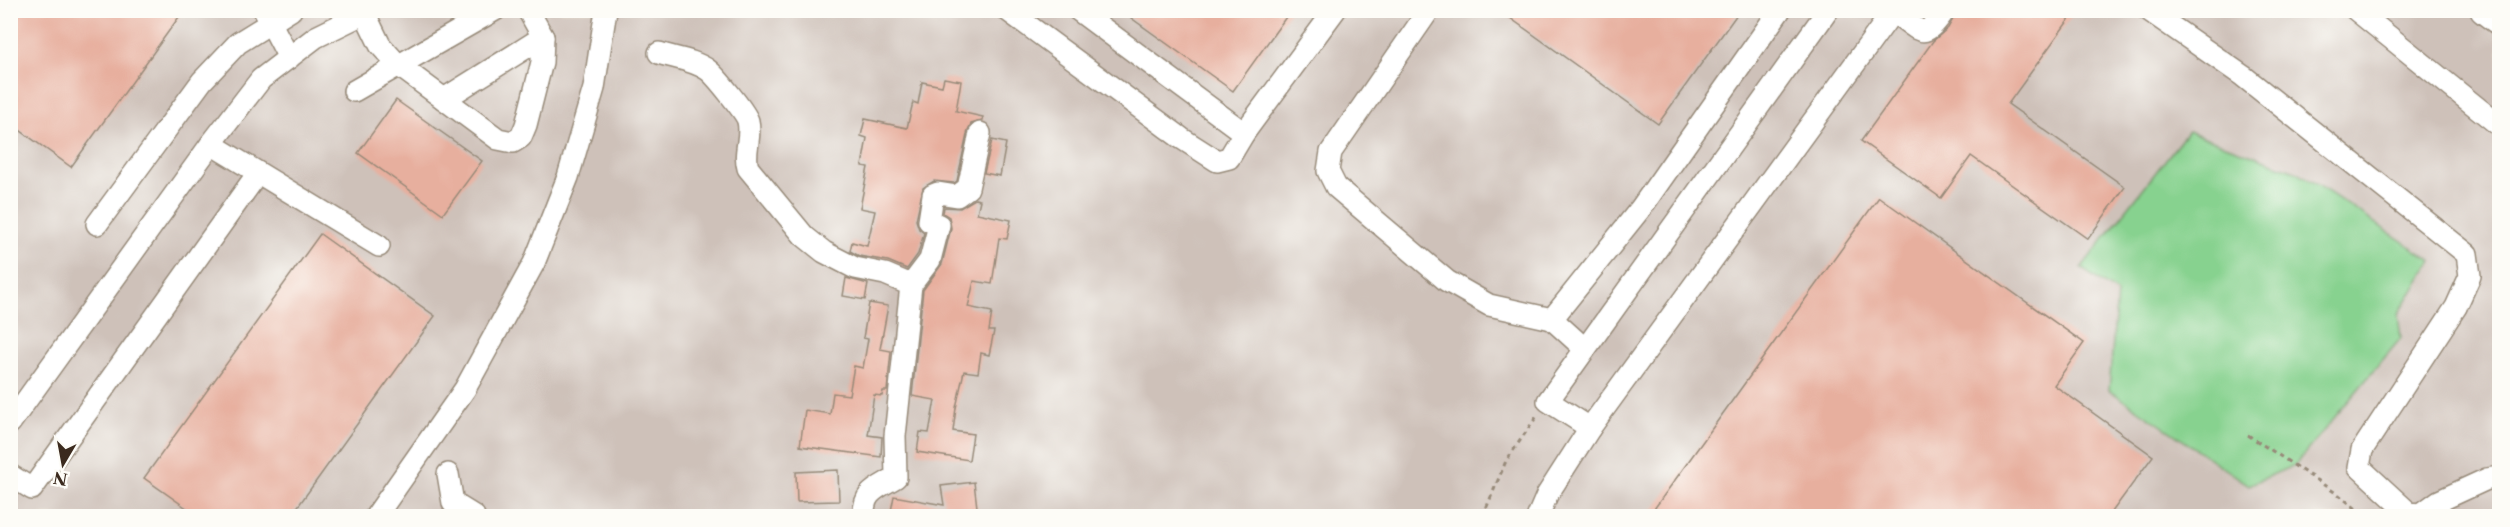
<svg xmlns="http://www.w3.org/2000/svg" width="2510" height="527" font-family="'Libre Caslon Text',serif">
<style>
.industrial{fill:#cec1b9}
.green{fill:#87d28f;stroke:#617e56;stroke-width:1.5}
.building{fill:#e7af9e}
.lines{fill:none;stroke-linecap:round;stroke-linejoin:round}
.minor-casing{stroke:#978a79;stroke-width:24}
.major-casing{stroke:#978a79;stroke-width:30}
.path{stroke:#978a79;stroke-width:3;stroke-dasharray:4.5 4.5;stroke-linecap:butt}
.minor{stroke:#fff;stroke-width:21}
.major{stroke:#fff;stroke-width:27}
</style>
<rect width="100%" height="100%" fill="#fdfcf7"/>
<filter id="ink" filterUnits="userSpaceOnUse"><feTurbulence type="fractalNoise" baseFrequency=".0167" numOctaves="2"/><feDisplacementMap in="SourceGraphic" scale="12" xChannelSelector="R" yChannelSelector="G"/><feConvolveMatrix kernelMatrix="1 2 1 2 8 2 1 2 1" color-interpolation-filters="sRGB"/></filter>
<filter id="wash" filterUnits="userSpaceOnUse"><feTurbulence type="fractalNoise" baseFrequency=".008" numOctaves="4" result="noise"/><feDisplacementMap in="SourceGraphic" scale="24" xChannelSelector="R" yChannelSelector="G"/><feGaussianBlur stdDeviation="1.35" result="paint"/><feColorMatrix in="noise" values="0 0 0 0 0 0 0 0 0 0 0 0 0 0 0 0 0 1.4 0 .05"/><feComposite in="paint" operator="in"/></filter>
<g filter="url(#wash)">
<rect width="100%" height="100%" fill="#f3ebd4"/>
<rect class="industrial" x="11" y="11" width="2488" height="505"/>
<path class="green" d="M2188,131l110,41 134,89 -34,53 3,24 -106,127 -46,20 -140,-95 8,-97 -36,-25z"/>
<g id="blocks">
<g class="building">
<path d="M10,10h174l-113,157 -61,-44z"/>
<path d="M1120,10h171l-58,81z"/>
<path d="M1499,10h241l-82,114z"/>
<path d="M1958,10h118l-68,94 117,83 -37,52 -117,-83 -30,42 -80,-57 72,-100 15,-13z"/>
<path d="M944,78l17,3 -5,30 27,6 -1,4 -11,3 -3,6 -11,51 -3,2 -20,-2 -11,7 -7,32 3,9 5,4 -6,21 -11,15 -19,-8 -29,-5 -9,-5 2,-9 15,4 8,-35 -15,-3 8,-41 -6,-1 5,-28 -6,-2 4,-17 42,9 6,-26 5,2 4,-22 20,4z"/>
<path d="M396,100l86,61 -39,53 -85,-61z"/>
<path d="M992,140l14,3 -6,33 -16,-3z"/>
<path d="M1879,197l205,146 -30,42 99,71 -44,60h-460z"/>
<path d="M975,199l5,1 -3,13 34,7 -4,19 -8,-1 -7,46 -18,-3 -6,26 24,5 -3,19h5l-5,24 -8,-2 -3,20 -14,-2 -8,37 -3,23 20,3 -4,26 -52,-8 3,-20 9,1 6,-33 -23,-4 11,-106 19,-26 9,-36 -2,-11 -6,-4 1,-6 16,1z"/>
<path d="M320,234l115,82 -144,200h-93l-54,-38z"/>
<path d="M846,278l22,6 -3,16 -22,-4z"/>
<path d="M869,303l19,3 -8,43 11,2 -4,40h-4l-1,5 -8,-1 -6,40 14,2 -1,20 -81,-11 5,-36 25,4 3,-21 16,2 5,-29 9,2 5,-29 -5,-1z"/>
<path d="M838,470l1,31 -42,1 -1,-30z"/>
<path d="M974,482l4,34h-88l4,-20 50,9 -3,-19z"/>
</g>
</g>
</g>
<g filter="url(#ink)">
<use href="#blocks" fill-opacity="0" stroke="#978a79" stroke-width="1.5"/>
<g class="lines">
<defs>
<g id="minor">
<path d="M264,10l25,48"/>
<path d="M1007,10l174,128 36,23 12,-3 15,-25 91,-123"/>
<path d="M1078,10l166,123"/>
<path d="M1429,10l-98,142 -3,19 8,16 111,94 42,24 63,14"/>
<path d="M2148,10l95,66 224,178 3,22 -14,31 -94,143 -3,17 50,46 12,1 18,-13 48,-22 13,-2"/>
<path d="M2356,10l144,116"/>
<path d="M1893,12c29,19 29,31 52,-2"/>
<path d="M365,14l15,31 18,20 100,74 15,3 8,-5 5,-12 16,-63 1,-25 -15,-27"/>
<path d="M659,53c15,5 35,7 49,17 7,5 38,43 40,51 4,16 -5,31 0,47l56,68 20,16 31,16 30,6 26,11 -16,151 1,41c-19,12 -33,14 -32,39"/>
<path d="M354,91l141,-81"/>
<path d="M444,99l99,-62"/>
<path d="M211,144l168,102"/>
<path d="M97,224l105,-143 36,-38 53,-33"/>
<path d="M911,285l19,-25 9,-35 -10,-4 4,-26 5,-2 19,3 11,-8 12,-55"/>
<path d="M1585,349l-33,-30 89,-111 139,-198"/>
<path d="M10,423l201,-279 50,-65 55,-42 55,-27"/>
<path d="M1590,428l-42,-27 280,-391"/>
<path d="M448,474l5,29 21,13"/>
<path d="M10,475l22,14 226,-316"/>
<path d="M376,516l89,-127 69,-126 34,-86 26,-89 12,-78"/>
<path d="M1538,516l9,-21 43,-67 304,-418"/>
</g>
<path id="major" d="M2484,10l16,12"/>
</defs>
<use href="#minor" class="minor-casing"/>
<use href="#major" class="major-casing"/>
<g class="path">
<path d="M2248,435l91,60 26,21"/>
<path d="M1483,516l23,-55 31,-45"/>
</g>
<use href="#minor" class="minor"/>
<use href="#major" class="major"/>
</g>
</g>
<rect width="2510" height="527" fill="none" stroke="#fdfcf7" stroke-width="36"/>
<g transform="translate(63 464) rotate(190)" stroke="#fdfcf7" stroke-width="4.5" paint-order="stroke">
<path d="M0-4.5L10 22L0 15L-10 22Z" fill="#3b2a1e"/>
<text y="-9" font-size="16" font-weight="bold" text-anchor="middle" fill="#3b2a1e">N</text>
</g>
</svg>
